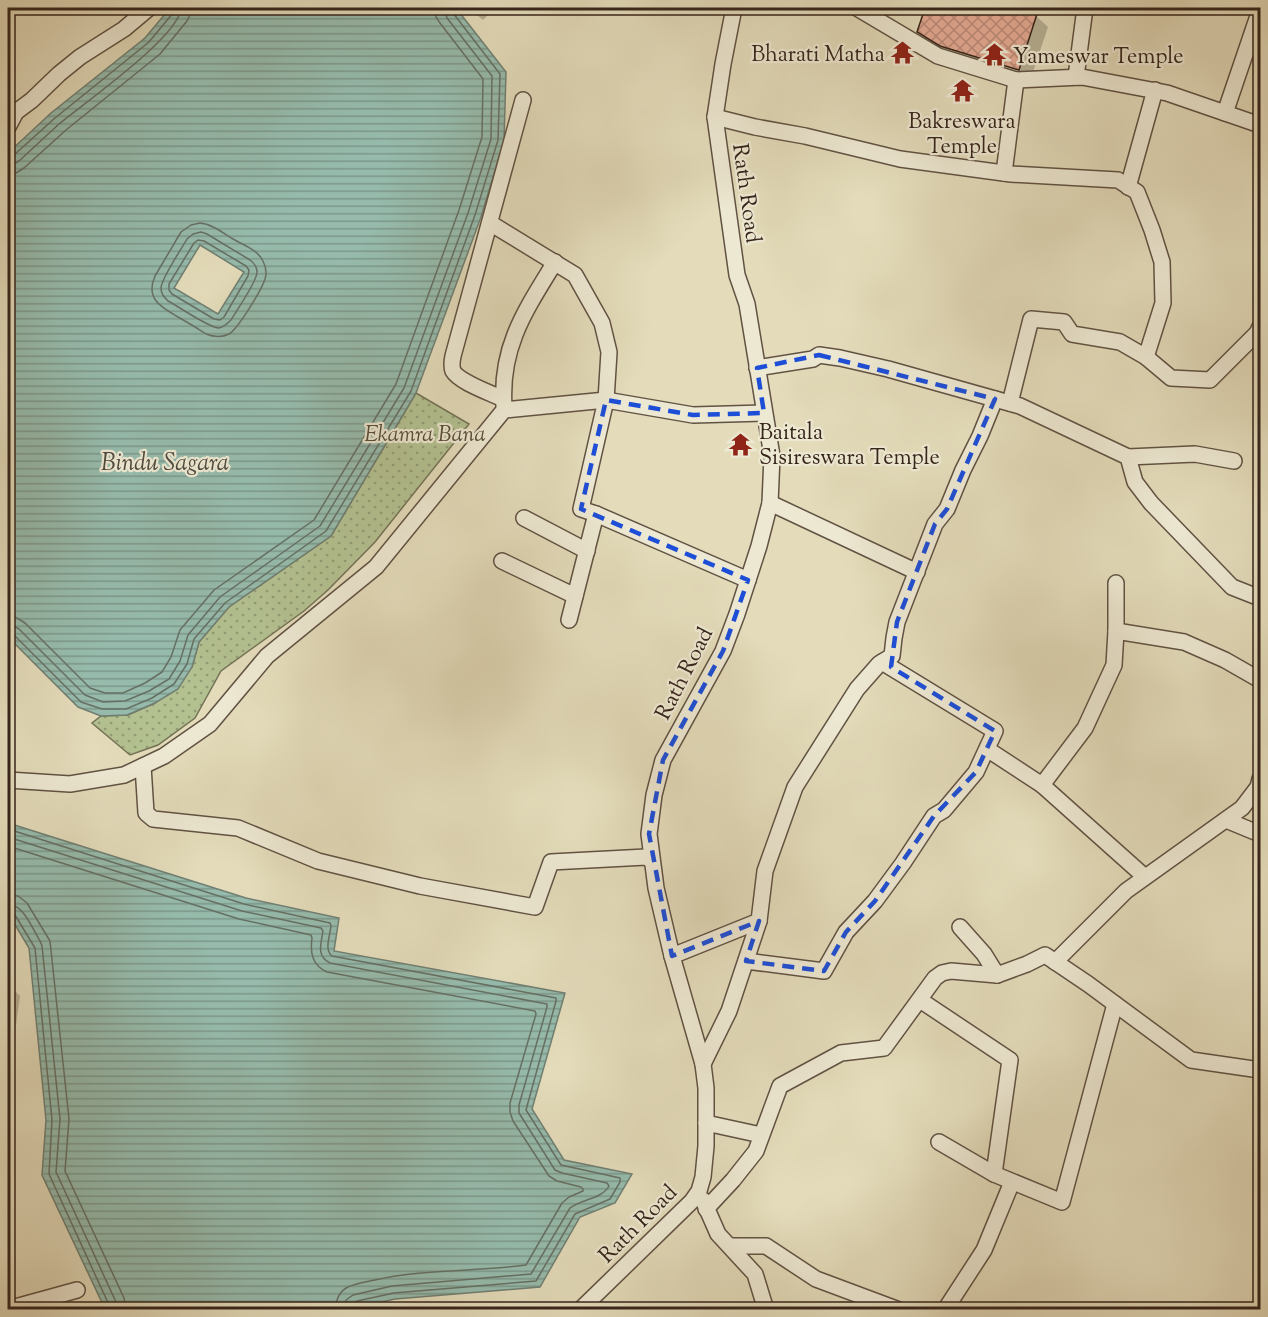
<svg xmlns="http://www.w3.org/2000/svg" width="1268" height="1317" font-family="'Sorts Mill Goudy',serif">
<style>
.park{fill:url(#park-dots);stroke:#747256;stroke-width:1.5}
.water{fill:url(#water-rules);stroke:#707f72;stroke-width:1.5;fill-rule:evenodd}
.shadow{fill:#0003}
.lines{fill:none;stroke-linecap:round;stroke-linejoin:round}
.shore{stroke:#667064;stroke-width:1.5}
.building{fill:url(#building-cross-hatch);stroke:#36251b;stroke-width:1.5}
.minor-casing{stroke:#615243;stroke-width:18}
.minor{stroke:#ede8d2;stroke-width:15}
.marked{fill:none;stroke:#1d4ed8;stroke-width:4.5;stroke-dasharray:12 8;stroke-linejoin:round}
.labels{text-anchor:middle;stroke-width:4.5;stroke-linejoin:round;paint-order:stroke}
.poi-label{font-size:22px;fill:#36251b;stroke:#ede8d2;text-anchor:start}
.street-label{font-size:22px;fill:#36251b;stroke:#ede8d2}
.park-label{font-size:22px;font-style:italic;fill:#554c38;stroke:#ede8d2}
.water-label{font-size:24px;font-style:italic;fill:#4e4a3f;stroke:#ede8d2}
</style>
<defs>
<pattern id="park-dots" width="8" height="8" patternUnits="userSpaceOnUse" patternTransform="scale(1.5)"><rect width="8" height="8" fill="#b3c090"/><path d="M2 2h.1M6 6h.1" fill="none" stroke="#929c75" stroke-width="1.8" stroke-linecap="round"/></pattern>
<pattern id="water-rules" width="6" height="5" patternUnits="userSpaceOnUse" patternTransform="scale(1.5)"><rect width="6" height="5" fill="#96bbac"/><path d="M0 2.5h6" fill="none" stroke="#7b988b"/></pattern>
<pattern id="building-cross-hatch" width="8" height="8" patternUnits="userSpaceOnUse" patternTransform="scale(1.5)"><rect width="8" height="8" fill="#e4aa94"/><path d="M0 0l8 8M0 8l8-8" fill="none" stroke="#ba8a78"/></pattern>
</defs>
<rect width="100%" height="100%" fill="#e3dbba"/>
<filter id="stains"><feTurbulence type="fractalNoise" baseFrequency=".00333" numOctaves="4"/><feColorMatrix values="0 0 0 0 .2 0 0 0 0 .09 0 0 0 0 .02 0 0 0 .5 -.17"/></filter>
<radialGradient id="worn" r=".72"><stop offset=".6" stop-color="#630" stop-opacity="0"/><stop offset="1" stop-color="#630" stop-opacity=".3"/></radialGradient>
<path class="park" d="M416,393l53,31 -94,118 -47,48 -24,21 -83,60 -26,47 -37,27 -28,10 -38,-32 9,-7 27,-1 27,-12 37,-36 7,-25 30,-35 102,-71z"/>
<g class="water">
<path d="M170,8h286l50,64 -2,69 -23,76 -65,176 -85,143 -102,71 -30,35 -7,25 -14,22 -23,14 -28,12 -26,1 -23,-9 -70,-70v-484l43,-40 94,-75zM200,245l44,27 -26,42 -44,-26z"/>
<path d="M8,823l238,75 93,20 -5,33 231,42 -33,116 32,51 68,14 -17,29 -35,14 -40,70 -145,12 -50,11 -240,-1 -63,-134 4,-55 -17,-172 -21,-35z"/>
</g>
<g class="shadow">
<path d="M468,8h15l6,6 -6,6z"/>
<path d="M927,8h84l25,8 12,11 -18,54 -77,-24 -23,-13 -11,-12z"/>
<path d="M8,984l12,12 -7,51 -5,-1z"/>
</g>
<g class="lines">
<g class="shore">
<path d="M8,157l6,-2 41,-37 94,-76 24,-29 1,-5"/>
<path d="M8,165l6,-1 5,-3c13,-12 27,-25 40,-37 25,-21 121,-88 122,-116"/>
<path d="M8,174l8,-1 8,-5 42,-38 94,-76 27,-33 3,-6v-7"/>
<path d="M200,223c12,1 23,10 33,16 10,6 25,11 30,22 3,6 4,12 2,18 -3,10 -27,50 -36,55 -8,4 -15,3 -23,0 -9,-6 -19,-12 -28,-17 -17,-10 -33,-18 -23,-41l26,-44 10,-7z"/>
<path d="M201,232l6,2 43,26c4,3 7,7 7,12 0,10 -21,39 -26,48 -4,4 -7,7 -12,8 -10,0 -41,-22 -51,-27 -4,-4 -7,-7 -7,-13 0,-9 21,-40 26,-49l6,-5z"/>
<path d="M198,240l6,1 42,25 3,4 -1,6 -24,41 -4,3 -6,-1 -42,-25 -3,-4v-6l25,-41z"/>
<path d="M8,616l9,2 8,5 65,65 15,5h18l22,-10 17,-11 9,-15 9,-27 34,-40 100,-70 82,-136 63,-174 23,-73 1,-58 -43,-56 -4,-6 -1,-9"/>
<path d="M8,625l6,1 5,3 66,66 18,7 22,-1 24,-10 20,-12 11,-18 8,-26 32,-38 100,-71 84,-138 64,-175 23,-74 1,-63 -45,-58 -3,-10"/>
<path d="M8,633l6,2 67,67 21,7h24l26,-11 22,-14 13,-20 7,-25 31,-36 101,-72 85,-140 64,-176 23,-75 2,-66 -47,-61 -1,-5"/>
<path d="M8,829l236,75 86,19 1,3c-1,10 -7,24 1,30l224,42v3l-30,109 35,55 59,13v4l-10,17 -35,15 -39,67 -142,12 -37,8 -4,3 -1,6"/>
<path d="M8,837l234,74 79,17 2,3c-2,13 -7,25 7,32l217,41v3l-28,98v8l36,57 7,3 45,10 2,3c-7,13 -27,13 -39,22l-39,66 -139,12 -39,9 -7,5 -2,10"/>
<path d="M8,846l231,73 72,16 1,3c-2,15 0,27 15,34l208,39 1,3 -26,89v9l3,9 36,55 8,5 24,6 2,2v2l-14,6 -7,6 -36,62c-50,7 -102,4 -151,15 -9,2 -19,3 -27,7 -9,4 -12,13 -13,23"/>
<path d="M8,895l10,1 9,7 23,38 19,178 -4,52 59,127 2,12"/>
<path d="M8,904c16,1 24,24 32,37l2,5 18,173 -4,53 60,130 1,8"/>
<path d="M8,911l4,1 3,3 20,33 17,172 -3,54 60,131 1,5"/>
</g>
</g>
<path class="building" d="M925,8h91l21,6 -18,56 -79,-24 -23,-14z"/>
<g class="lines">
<defs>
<g id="minor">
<path d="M857,8l81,48 78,24 66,-3 85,16 93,32"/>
<path d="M1076,77l9,-69"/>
<path d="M1225,113l35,-103"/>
<path d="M715,117l40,10 50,9 95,23 111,15 107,6 19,12 15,38 10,32 1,41 -17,54 -26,-15 -48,-8 -8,-12 -33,-3 -21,84"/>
<path d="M8,127l8,-15 16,-12 27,-26 21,-17 44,-28 25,-21"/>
<path d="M1004,173l12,-93"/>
<path d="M1128,187l27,-97"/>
<path d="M490,223l85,52 27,48 7,29 -3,48 -25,109 15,5"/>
<path d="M1146,357l25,21 39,2 47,-47 3,-6"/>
<path d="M757,368l56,-9 6,-4 21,3 48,11 132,37 108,51 7,25 16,21 81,84 28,11"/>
<path d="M503,399c-12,-6 -44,-17 -50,-28 -2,-5 -1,-10 0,-15l70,-256"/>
<path d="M504,406c-4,-59 21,-95 51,-144"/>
<path d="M1128,457l67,-3 39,7"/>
<path d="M770,503l147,69"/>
<path d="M524,518l63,33"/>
<path d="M502,561l73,35"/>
<path d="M569,620l27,-106 152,66"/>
<path d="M1116,631l68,11 41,18 35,20"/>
<path d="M987,749l55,36 103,92"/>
<path d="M143,766l3,47 7,6 85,9 80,33 102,25 115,21 16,-45 95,-5 5,3"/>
<path d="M8,780l62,4 54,-9 40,-19 46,-32 57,-68 109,-89 128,-157 102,-10 87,15 71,-2"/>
<path d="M1042,785l43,-57 29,-63 2,-34v-48"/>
<path d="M1226,820l34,14"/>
<path d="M960,927l24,27 13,21"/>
<path d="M672,956l87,-35 6,-50 30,-84 62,-98 22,-25 13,-8 2,-18 3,-16 38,-98 12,-15 16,-39 17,-34 15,-37"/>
<path d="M746,961l78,10 22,-39 29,-31 28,-38 31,-47 10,-6 32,-38 19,-41 -113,-69"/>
<path d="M1055,962l71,-71 116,-83 16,-21 2,-8"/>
<path d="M920,1000l90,60 -16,114"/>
<path d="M703,1064l26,-53 30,-90"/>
<path d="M706,1123l55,12"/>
<path d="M939,1142l55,32 68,28 53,-198"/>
<path d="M703,1200l15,34 37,40 11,36"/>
<path d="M706,1209l27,-29 23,-29 24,-65 61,-33 43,-5 51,-70 7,-5 9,-2 46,4 30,-11 18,-9 43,29 103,76 69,10"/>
<path d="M730,1246h36l50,33 83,31"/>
<path d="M8,1309l69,-19"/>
<path d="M580,1310l112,-109 7,-10 4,-14 3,-31v-58l-3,-24 -31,-108 -16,-68 -7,-54 5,-39 9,-35 60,-109 14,-37 22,-68 11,-43 2,-47 -25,-152 -10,-29 -22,-158 8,-53 11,-56"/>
<path d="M945,1310l39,-60 28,-68"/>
</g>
</defs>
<use href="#minor" class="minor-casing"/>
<use href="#minor" class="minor"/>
</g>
<path class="marked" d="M819,355l176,44 -48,110 -12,15 -38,98 -6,45 104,64 -19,41 -42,44 -59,85 -29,31 -22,39 -78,-10 13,-40 -87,35 -23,-122 14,-74 60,-109 25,-71 -167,-71 25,-109 87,15 71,-2 -7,-45z"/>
<defs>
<symbol id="temple-bare" viewBox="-9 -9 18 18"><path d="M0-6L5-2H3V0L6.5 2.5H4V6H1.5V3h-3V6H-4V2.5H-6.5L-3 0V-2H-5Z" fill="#8f2418" stroke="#ede8d2" stroke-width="2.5" paint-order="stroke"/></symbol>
</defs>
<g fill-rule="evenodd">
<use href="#temple-bare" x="886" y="36" width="33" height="33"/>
<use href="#temple-bare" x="978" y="38" width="33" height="33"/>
<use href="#temple-bare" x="946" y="74" width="33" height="33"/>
<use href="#temple-bare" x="724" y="428" width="33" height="33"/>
</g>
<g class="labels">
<g class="poi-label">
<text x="885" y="61" text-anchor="end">Bharati Matha</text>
<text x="1013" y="63">Yameswar Temple</text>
<text x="962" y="128" text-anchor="middle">Bakreswara<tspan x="962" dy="25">Temple</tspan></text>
<text x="759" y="439">Baitala<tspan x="759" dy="25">Sisireswara Temple</tspan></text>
</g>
<g class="street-label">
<text transform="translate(748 193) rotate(82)" y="8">Rath Road</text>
<text transform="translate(683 673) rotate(-63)" y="8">Rath Road</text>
<text transform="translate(637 1223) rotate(-45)" y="8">Rath Road</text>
</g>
<g class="park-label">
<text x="425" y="441">Ekamra Bana</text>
</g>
<g class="water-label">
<text x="165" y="470">Bindu Sagara</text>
</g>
</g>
<rect width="1268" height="1317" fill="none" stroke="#e3dbba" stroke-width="30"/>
<rect x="9" y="9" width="1250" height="1299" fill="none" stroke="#36251b" stroke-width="3"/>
<rect x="15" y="15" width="1238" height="1287" fill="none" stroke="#36251b" stroke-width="1.5"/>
<rect width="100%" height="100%" filter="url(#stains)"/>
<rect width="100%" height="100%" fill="url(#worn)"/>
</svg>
